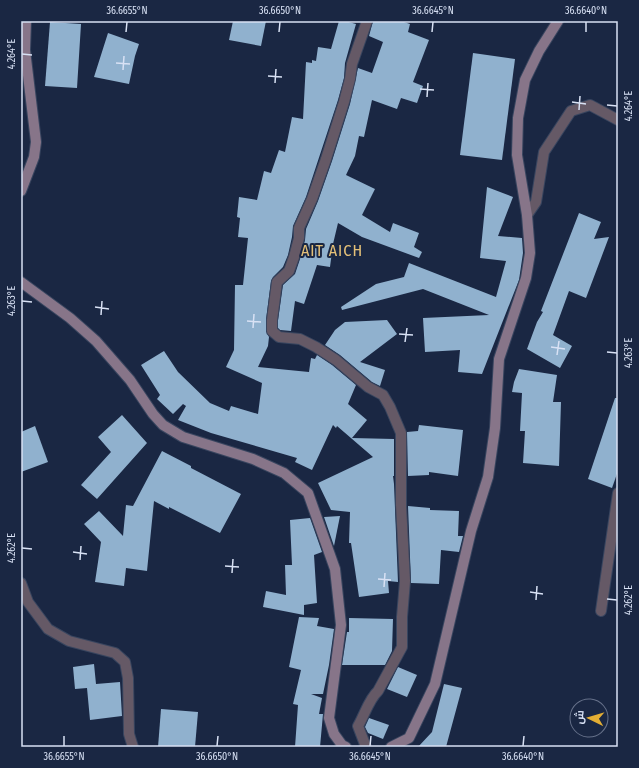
<svg xmlns="http://www.w3.org/2000/svg" width="639" height="768" font-family="'Fira Sans Condensed',Cairo,sans-serif">
<style>
.building{fill:#90b1ce}
.lines{fill:none;stroke-linecap:round;stroke-linejoin:round}
.minor-casing{stroke:#38455f;stroke-width:12}
.secondary-casing{stroke:#38455f;stroke-width:12}
.minor{stroke:#655966;stroke-width:10}
.secondary{stroke:#877589;stroke-width:10}
.ticks{fill:none;stroke:#d8e1f4;stroke-width:1.5}
.labels{text-anchor:middle;stroke-width:4;stroke-linejoin:round;paint-order:stroke}
.quarter-label{font-size:16px;letter-spacing:1px;fill:#e4c078;stroke:#1a2743}
.neatline{fill:none;stroke:#d8e1f4;stroke-width:1.5}
.ticks-label{font-size:10px;text-anchor:middle;fill:#d8e1f4}
</style>
<rect width="100%" height="100%" fill="#1a2743"/>
<g class="building">
<path d="M233,21h33l-5,25 -32,-6z"/>
<path d="M339,21h6l11,3 -11,39 -1,15 -6,22 -32,97 -13,29 -1,11 -4,18 -5,12 -10,10 -2,4 -5,39v11l3,6 -1,9 -10,21 51,5 2,-14 4,1 2,-4 15,10 24,20 -8,19 19,16 -15,18 42,1v37h-1l1,8 4,98 -10,-1 1,12 -30,4 -8,-54h-2l1,-31 -19,-2 -13,-27 55,-26 -36,-31 -1,2 -3,-3 -21,45 -17,-8 2,-4 -86,-25 -33,-13 8,-14 -3,-2 -10,10 -16,-15 3,-4 -19,-30 23,-14 14,21 32,31 19,8 2,-5 27,8 4,-31 -36,-16 8,-17 1,-65h8l5,-47 -10,-1 2,-19 -3,-1 2,-20 18,3 7,-29 7,2 8,-23 6,2 7,-35 11,2 3,-57 6,1v-3l4,1 2,-14 13,2z"/>
<path d="M373,21h28l9,3 -2,8 21,8 -16,42 10,4 -6,17 -16,-5 -4,11 -25,-9 -8,37 -5,-1 -4,20 -9,19 29,14 -13,26 28,17 3,-9 26,10 -5,14 8,5 -3,6 -57,-21 -24,-14 -5,21 -3,23 -13,-2 -13,39 -9,-3 -4,30 -11,-1 -2,-2v-8l5,-35 12,-11 5,-15 5,-19 1,-11 12,-28 14,-40 18,-57 8,-36 14,5 11,-31 -14,-6z"/>
<path d="M50,22l31,2 -4,64 -32,-2z"/>
<path d="M108,33l31,11 -4,12 -6,28 -35,-7z"/>
<path d="M473,53l42,6 -13,101 -42,-5z"/>
<path d="M487,187l26,10 -15,39 24,2 1,15 -4,27 -37,94 -24,-2 2,-22 -35,2 -2,-34 66,-3 -66,-26 -81,21 -1,-3 35,-23 28,-7 5,-14 87,34 10,-36 -26,-3z"/>
<path d="M579,213l22,9 -7,17 15,-2 -23,61 -17,-7 -16,44 19,11 -12,22 -33,-19 10,-27 6,-10 -2,-1z"/>
<path d="M387,320l10,14 -37,28 25,8 -5,16 -8,-4 -32,-27 -15,-10 10,-15 10,-8z"/>
<path d="M519,369l38,6 -4,27h8l-2,64 -36,-3 2,-32h-5l2,-38 -10,-1 2,-10z"/>
<path d="M615,398h3v73l-6,17 -24,-9z"/>
<path d="M122,415l25,28 -50,56 -16,-14 30,-33 -13,-15z"/>
<path d="M419,425l44,5 -5,46 -29,-4v3l-21,1 -1,-44 11,-1z"/>
<path d="M35,426l13,36 -27,10v-40z"/>
<path d="M162,451l29,15v2l50,26 -21,39 -51,-26v2l-15,-8 -7,70 -21,-3 -2,18 -29,-4 6,-40 -17,-18 15,-13 24,25 3,-31 7,1z"/>
<path d="M408,506l22,2v2l29,1 -1,25h5l-4,16 -18,-2 -2,34 -28,-1z"/>
<path d="M340,516l-6,30 -10,-29z"/>
<path d="M310,518l12,34 -8,3 3,48 -13,2v10l-41,-8 3,-16 20,4 -1,-30h7l-2,-45z"/>
<path d="M299,617l20,1 -2,8 17,3 -5,36 -6,29h-12l11,4 -3,16h4l-3,33h-25l3,-42 -5,-1 8,-34 -12,-3z"/>
<path d="M349,618l44,1 -1,32 -7,14h-43l5,-33h2z"/>
<path d="M94,664l2,20 24,-2 2,34 -32,4 -3,-32 -12,1 -2,-22z"/>
<path d="M398,667l19,8 -10,22 -20,-8z"/>
<path d="M444,684l18,4 -16,59h-28l14,-15z"/>
<path d="M161,709l37,3 -3,35h-37z"/>
<path d="M369,718l20,7 -6,14 -15,-6 -3,-6z"/>
</g>
<g class="lines">
<defs>
<g id="minor">
<path d="M527,215l9,-13 8,-50 27,-41 19,-6 28,15"/>
<path d="M21,583l7,19 20,27 21,12 46,12 10,9 3,16 1,56 4,13"/>
<path d="M601,611l17,-118"/>
<path d="M366,747l-8,-21c6,-10 11,-27 20,-35l24,-44v-30l3,-36 -4,-76v-72l-11,-26 -7,-12 -15,-8 -32,-27 -20,-13 -16,-8 -21,-2 -7,-6v-11l5,-38 12,-11 5,-14 5,-19v-10l13,-29 14,-40 18,-57 6,-23 2,-15 15,-43"/>
</g>
<g id="secondary">
<path d="M21,191l13,-34 2,-15 -11,-92 1,-29"/>
<path d="M21,282l49,36 26,23 34,39 23,34 10,11 20,12 70,22 31,14 24,20 27,76 6,56 -12,93 5,16 8,11 4,2"/>
<path d="M391,747l18,-9 26,-54 36,-153 17,-54 7,-49 4,-69 27,-81 4,-25 -3,-38 -10,-60 1,-37 7,-38 14,-29 19,-30"/>
</g>
</defs>
<use href="#minor" class="minor-casing"/>
<use href="#secondary" class="secondary-casing"/>
<use href="#minor" class="minor"/>
<use href="#secondary" class="secondary"/>
</g>
<path class="ticks" d="M126,32l1,-10M279,32l1,-10M432,32l1,-10M586,32v-10M22,54l10,1M116,63l14,1M123,70l1,-14M268,76l14,1M275,83l1,-14M420,89l14,1M427,97l1,-14M572,102l14,2M607,105l10,1M579,110l1,-14M22,301l10,1M95,307l14,2M101,315l1,-14M247,321l14,1M253,328l1,-14M399,334l14,1M405,342l2,-14M551,347l14,2M607,352l10,1M557,355l2,-14M22,548l10,1M73,552l14,2M80,560l1,-14M225,566l14,1M232,573l1,-14M378,579l13,1M384,587l1,-14M530,592l13,2M607,599l10,1M536,600l1,-14M64,746v-10M217,746l1,-10M370,746l1,-10M523,746l1,-10"/>
<g class="labels">
<g class="quarter-label">
<text x="332" y="256">AIT AICH</text>
</g>
</g>
<rect width="639" height="768" fill="none" stroke="#1a2743" stroke-width="44"/>
<g transform="translate(589 718) rotate(275)"><circle r="19" fill="#1a2743" stroke="#66718a"/>
<path d="M0-3L7 15L0 10L-7 15Z" fill="#e3ae34"/>
<text y="-6" font-size="11" font-weight="bold" text-anchor="middle" fill="#d8e1f4">ش</text>
</g>
<rect x="22" y="22" width="595" height="724" class="neatline"/>
<g class="ticks-label">
<text x="127" y="14">36.6655°N</text>
<text x="280" y="14">36.6650°N</text>
<text x="433" y="14">36.6645°N</text>
<text x="586" y="14">36.6640°N</text>
<text transform="translate(11 54) rotate(-90)" y="4">4.264°E</text>
<text transform="translate(628 106) rotate(-90)" y="4">4.264°E</text>
<text transform="translate(11 301) rotate(-90)" y="4">4.263°E</text>
<text transform="translate(628 353) rotate(-90)" y="4">4.263°E</text>
<text transform="translate(11 548) rotate(-90)" y="4">4.262°E</text>
<text transform="translate(628 600) rotate(-90)" y="4">4.262°E</text>
<text x="64" y="760">36.6655°N</text>
<text x="217" y="760">36.6650°N</text>
<text x="370" y="760">36.6645°N</text>
<text x="523" y="760">36.6640°N</text>
</g>
</svg>
